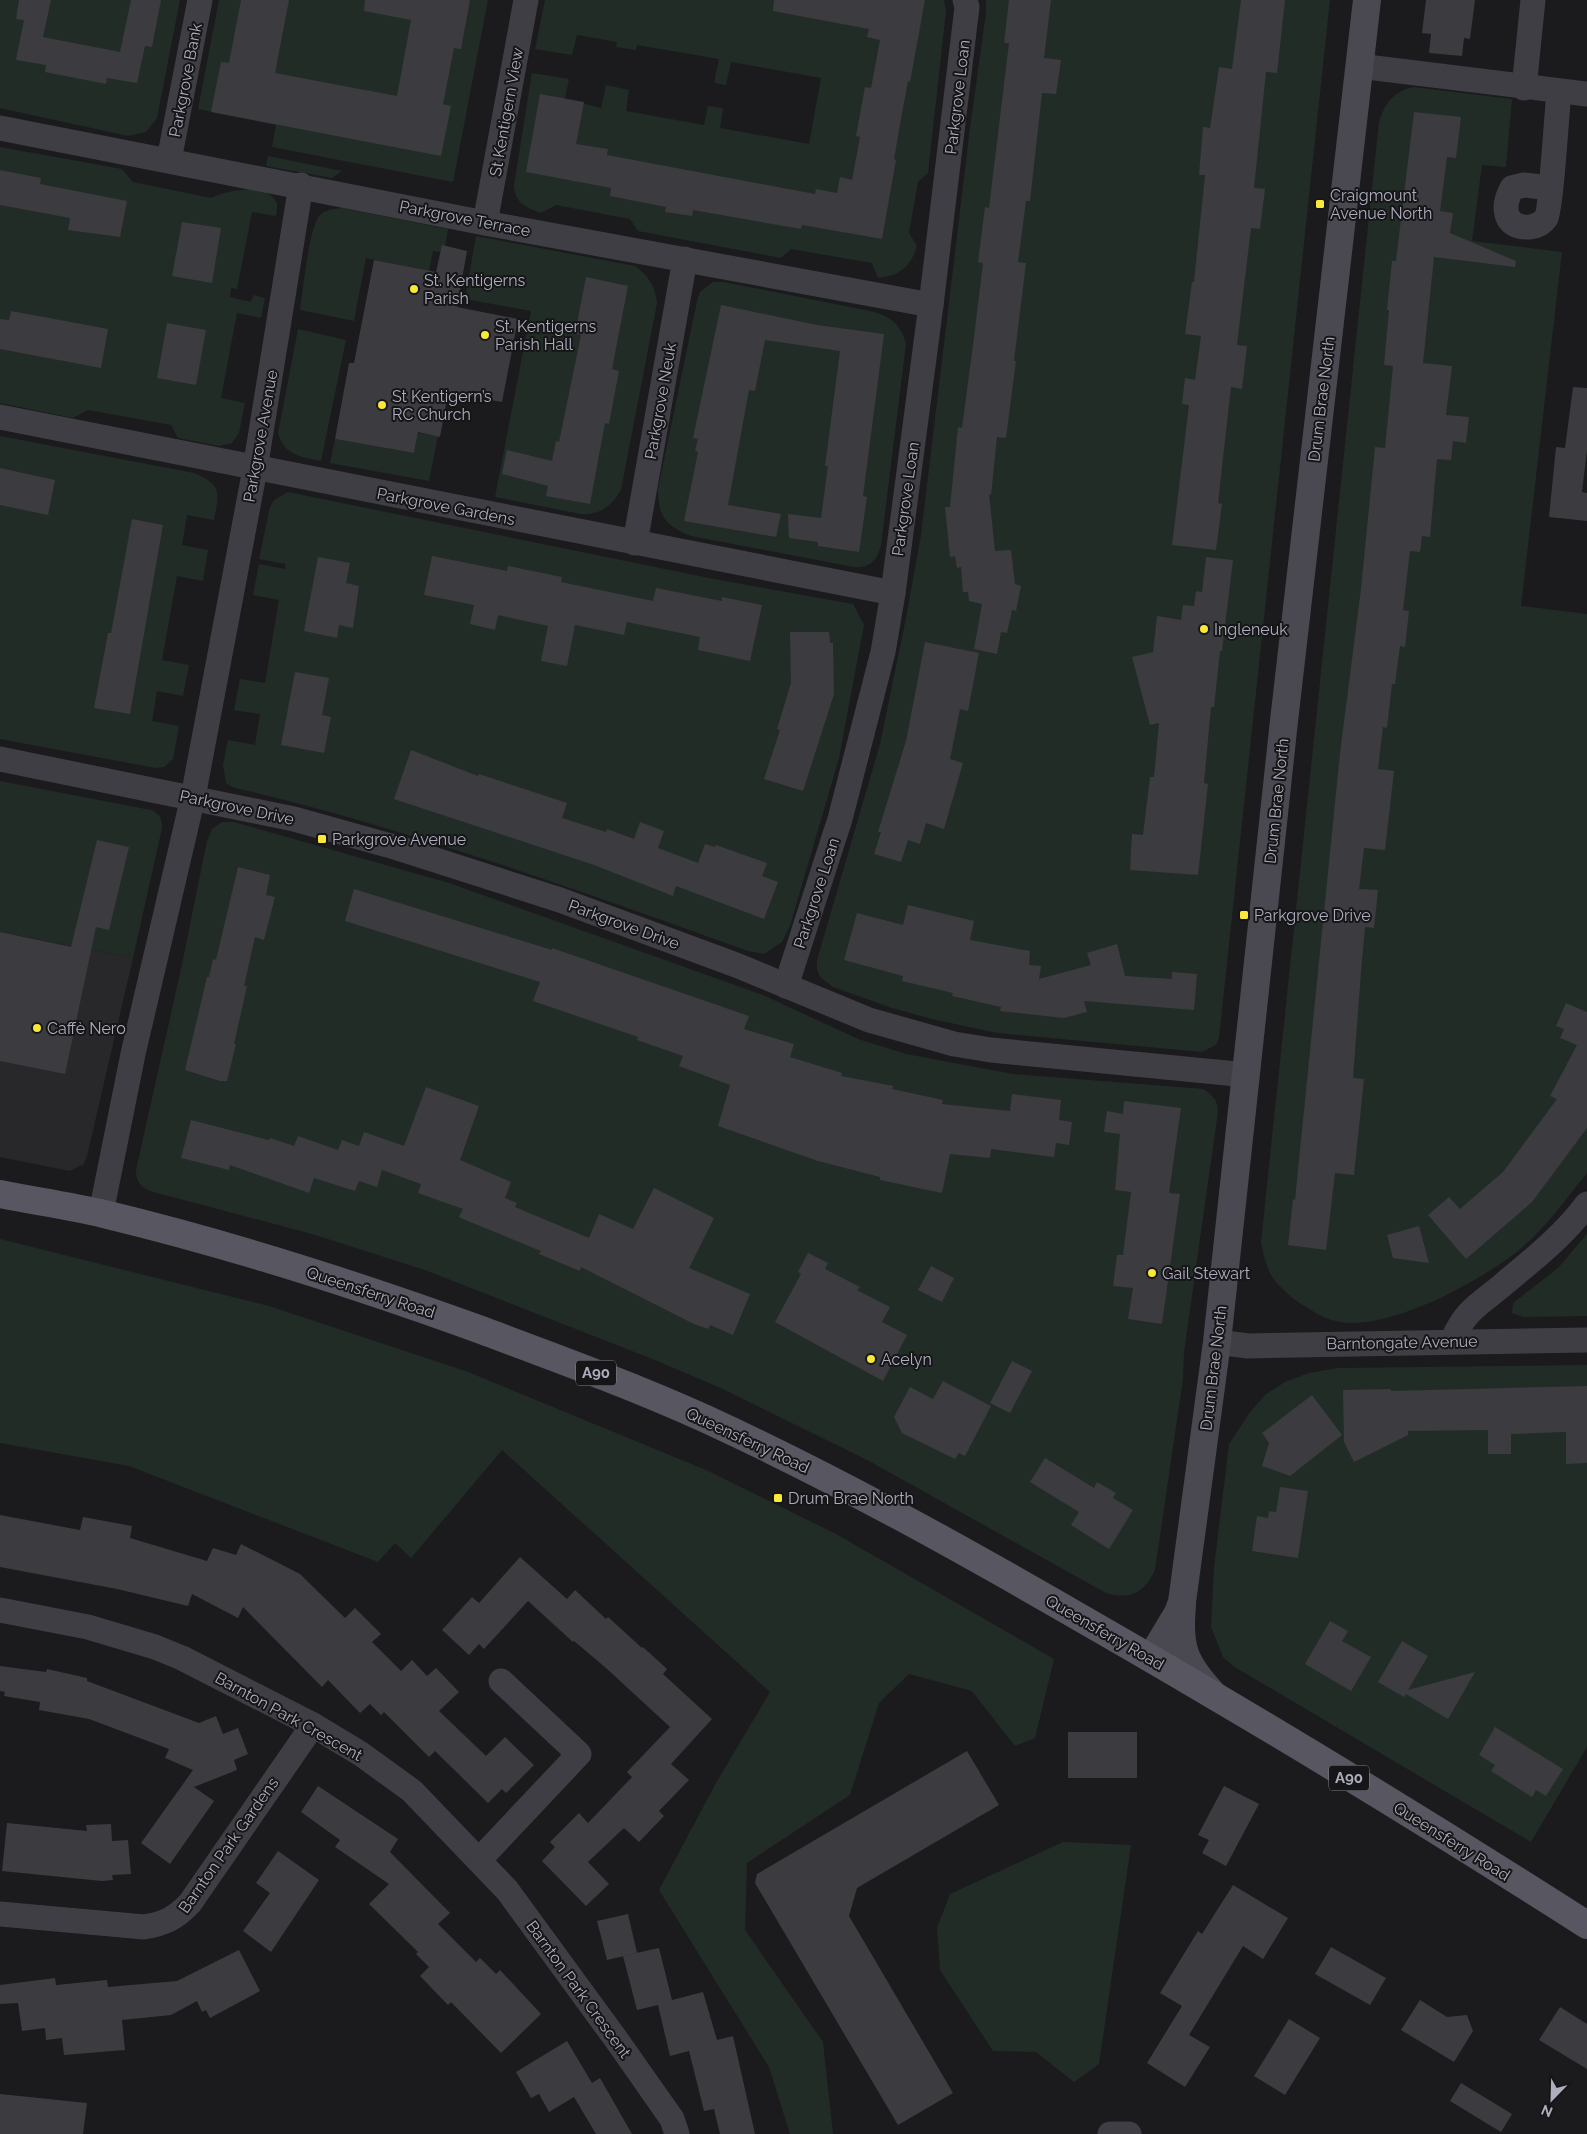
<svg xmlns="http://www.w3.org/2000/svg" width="1587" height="2134" font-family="Raleway,sans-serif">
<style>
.built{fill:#28272a}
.green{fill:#222c26}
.building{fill:#3c3b3f}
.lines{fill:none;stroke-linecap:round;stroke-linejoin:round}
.street{stroke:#3e3e44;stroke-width:25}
.secondary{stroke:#4a4952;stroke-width:28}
.primary{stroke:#585761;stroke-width:28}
.poi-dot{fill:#f7e839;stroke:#161618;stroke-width:2}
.labels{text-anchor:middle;stroke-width:4;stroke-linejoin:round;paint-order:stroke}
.shield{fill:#161618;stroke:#80808c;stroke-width:1}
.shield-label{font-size:15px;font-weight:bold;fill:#adaebd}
.street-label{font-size:16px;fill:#adaebd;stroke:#161618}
.poi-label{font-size:16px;fill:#adaebd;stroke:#161618;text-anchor:start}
</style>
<rect width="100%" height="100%" fill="#1b1b1d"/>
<path class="built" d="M0,932l133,26 -46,198 -3,8 -14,7 -70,-14z"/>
<g class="green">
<path d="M0,0h180l-23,118 -11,14 -18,4 -128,-28z"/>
<path d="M219,0h269l-35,182 -181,-35 4,-22 -78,-16z"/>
<path d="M545,0h399l2,11 -18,162 -10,9 -9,51 8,13c-6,21 -18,30 -39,32l-6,-15 -81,-14 -10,9 -143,-27 -8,-12 -74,-14 -15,8c-16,-6 -26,-10 -27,-28l18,-112 37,6 -4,20 36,9 5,-23 23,5 -3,21 78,14 4,-19 15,2 -3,20 89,16 12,-66 -90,-16 -5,23 -12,-2 5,-24 -82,-14 -1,5 -20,-3 1,-5 -40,-7 -5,20 -37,-6z"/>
<path d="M986,0h344l-111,1038 -3,7 -14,7 -205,-19 -65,-14 -40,-11 -59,-21 -13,-10 -3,-8v-9l63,-216 26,-126 15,-83 49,-407 16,-115z"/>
<path d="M1413,87l99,12 -6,68 -24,-2 -10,76 90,11 -41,354 66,8v559c-24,29 -46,62 -77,84 -39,29 -127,76 -175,64 -13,-4 -23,-10 -34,-17 -10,-7 -27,-21 -32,-33 -4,-9 -6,-19 -8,-29l118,-1120c6,-19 14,-30 34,-35z"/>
<path d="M0,147l122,22 11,13 78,16c15,-8 59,-16 66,6 1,3 -1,9 -1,12l-24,-4 -15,77 -6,-1 -1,9 21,5 2,-7 12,3 -4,20 -24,-5 -16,85 24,5 -6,30 -7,10 -13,3 -41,-8 -7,-13 -83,-15 -15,8 -73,-15z"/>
<path d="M268,156l74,15 -10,7 -66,-12z"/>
<path d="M342,208l106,21 -3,17 -4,6 -8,-1 -4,20 -63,-13 -12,63 -54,-11c3,-19 9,-84 20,-95 6,-6 15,-6 22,-7z"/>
<path d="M476,236l159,30c14,10 20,20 22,37l-36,187c-9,16 -21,25 -40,24l-86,-17 36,-186 -66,-12z"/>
<path d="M713,282h11l151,30c18,6 26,14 31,32l-25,201c-4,15 -10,23 -27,22l-163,-31c-25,-10 -33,-19 -33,-47l39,-188 3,-9z"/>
<path d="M298,329l48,11 -25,121c-20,-4 -37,-6 -43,-28z"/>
<path d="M418,433l20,3 -9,45 -99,-18 5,-24 79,14z"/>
<path d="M0,436l194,37c29,12 25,20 20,47l-27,-5 -5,30 26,5 -5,31 -26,-5 -15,84 27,5 -6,31 -26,-5 -5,30 27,5 -6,33 -9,8 -8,1 -156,-29z"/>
<path d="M288,492l431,88 134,24 11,21 -25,133 -49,168 -8,16 -18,12 -16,-3c-170,-61 -339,-122 -516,-164l-6,-4 -3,-18 5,-25 27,5 5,-31 -26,-4 6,-31 25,4 14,-83 -26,-5 6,-31 26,5v-5l-26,-5 11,-52 4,-7z"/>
<path d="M0,781l151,29c9,4 11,9 11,18l-29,130 -133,-26z"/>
<path d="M222,822h12l215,61 314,112 95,44 48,15 107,20 190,15c14,9 16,14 14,30l-33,233 -1,27 -28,191c-11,23 -24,30 -49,23l-237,-132 -146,-72 -68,-29 -230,-90 -113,-36 -162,-43c-10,-5 -14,-9 -14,-21l45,-201 26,-128 5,-12z"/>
<path d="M1587,1234v82l-64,1 -11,-4 1,-10 45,-35z"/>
<path d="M0,1239l269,67 199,66 238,98 130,64 218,125 -19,79 -20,8 -43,-55 -63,-17 -30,29 -29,92 -103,68 -2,67 78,112 10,92h-43l-21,-67 -110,-177 57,-107 54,-91 -268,-242 -91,108 -16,-15 -17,19 -249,-96 -129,-23z"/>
<path d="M1587,1365v382l-56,95 -298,-176 -10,-9 -12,-30 3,-59 15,-124 21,-32 16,-18 19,-12 24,-9 29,-5z"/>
<path d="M1063,1842l68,3 -32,219 -25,18 -38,-30 -43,-1 -53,-81 -3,-42 13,-34z"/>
</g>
<g class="building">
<path d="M19,0h32l-8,37 77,15 11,-52h30l-9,47 -7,-1 -8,37 -30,-5 -1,6 -61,-12 1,-7 -30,-5 8,-40 -8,-1z"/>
<path d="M241,0h48l-14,73 122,23 14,-76 -47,-9 1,-11h105l-9,49 -7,-1 -11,56 8,2 -10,50 -230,-44 10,-50 8,1z"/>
<path d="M774,0h151l-15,82 -2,-1 -7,38 -7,40 2,1 -14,79 -80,-14 -1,4 -108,-19 -1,6 -27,-4 1,-5 -56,-11 1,-8 -85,-16 14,-78 44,8 -8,42 32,5 -1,6 208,39 1,-5 21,4 3,-16 12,3 8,-43 -4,-1 9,-49 6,1 9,-48 -13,-3 2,-8 -96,-18z"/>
<path d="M1009,0h42l-7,58 17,2 -5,34 -14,-1 -12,108h-4l-8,61 8,1 -12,98h2l-10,77 -9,-1 -6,58 -2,-1 6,57 16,-1 4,34 6,2 -5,25 -4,-1 -5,23 -6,-1 -4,22 -23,-5 8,-45 -13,-3 -1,-9h-5l-2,-25 -4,1 -2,-12 -5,1 -5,-50h5l8,-80 4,1 12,-91 9,-74 -5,-1 7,-55 4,1 20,-165h-5z"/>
<path d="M1241,0h44l-8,73 -11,-1 -12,116 11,1 -5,40 -9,-1 -14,117 10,1 -5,43 -11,-2 -13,116 4,1 -6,46 -44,-5 17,-140 -7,-1 3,-26 10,2 6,-44 -16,-2 7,-52h2l11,-107h-6l4,-48 7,1 9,-61 13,2z"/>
<path d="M1426,0h49l-5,39 -6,-1 -2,18 -33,-3 2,-19 -9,-1z"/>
<path d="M1414,112l47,5 -5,41 -9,-1 -7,54 13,2 -3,20 66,28 -1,6 -81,-10 -11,106 29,3 -6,49 23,2 -3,26 -13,-2 -2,19 -14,-1 -7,78 -8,-1 -2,16 -10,-1 -7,59 6,1 -4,36 -5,-1 -5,38h-3l-5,44 -4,-1 -5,42 16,2 -9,79 -21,-2 -5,41 19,1 -4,38 -9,-1 -4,45 -8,106 11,1 -10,96 -19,-2 -9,77 -38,-5 5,-46 2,1 45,-447 21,-164 14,-142 10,1 8,-82 -9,-1 5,-55h-2l5,-49h4z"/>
<path d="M0,170l41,8 -1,6 87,17 -7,36 -52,-7 2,-12 -70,-13z"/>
<path d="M182,222l39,6 -9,55 -40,-7z"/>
<path d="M442,245l25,6 -10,56 61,12 -16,83 -49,-9 -1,8 -5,-2 -7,38 -22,-5 -4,21 -79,-14 14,-76h5l20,-103 62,12z"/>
<path d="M586,277l42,9 -16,83 7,2 -10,53 -4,-1 -15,81 -44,-8 2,-10 -46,-12 5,-24 45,11 4,-20 3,1 22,-107 -6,-1z"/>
<path d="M721,305l96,20 67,9 -21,162 4,1 -8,55 -41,-6v-4l-29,-4 -1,-24 33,4 7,-52h-3l15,-115 -75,-11 -10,51 -6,-1 -21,115 53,9 -5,23 -92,-16 14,-69 -3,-1 3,-12 -5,-1z"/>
<path d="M11,311l97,18 -7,39 -101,-19v-30l9,1z"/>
<path d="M167,323l39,7 -10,55 -39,-7z"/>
<path d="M1573,387l14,1v62l-5,42 5,1v28l-38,-4 7,-70 9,1z"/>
<path d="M0,468l55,12 -7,35 -48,-10z"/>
<path d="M132,519l31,6 -33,189 -36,-6 14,-75h3z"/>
<path d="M432,556l75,15 1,-5 54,11 -1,5 92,19 3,-13 66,13v-4l40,8 -12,56 -52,-11 2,-13 -73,-15 -3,13 -49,-10 -8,41 -26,-5 7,-35 -50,-11 -3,15 -25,-6 4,-19 -50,-10z"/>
<path d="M318,557l32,6 -4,20 13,3 -6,42 -14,-3 -2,13 -33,-7z"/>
<path d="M1206,557l27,3 -11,91h-2l-6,56h-3l-7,76 4,1 -10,91 -68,-5 2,-36 11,1 7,-58h4l5,-54 -9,2 -18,-68 21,-5 4,-36 24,4 2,-15 11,1 2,-15 6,1z"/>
<path d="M790,632h39l1,11h3l1,51 -31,97 -39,-12 16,-49 -3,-1 14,-46z"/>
<path d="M925,642l54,11 -11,58 -8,-2 -10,50 13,4 -19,66 -18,-6 -6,21 -12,-4 -7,22 -27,-8 7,-22h-3l28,-91z"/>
<path d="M295,672l34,6 -7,37 9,2 -7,36 -43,-8z"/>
<path d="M411,750l67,26 1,-2 88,29 -5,15 44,14 1,-3 27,10 6,-17 24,9 -6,17 40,15 7,-19 10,3 1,-2 51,18 -5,13 16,6 -14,37 -88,-33 -3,10 -79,-31 -200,-66z"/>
<path d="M97,840l32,7 -20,83 -13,-3 -31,147 -65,-13v-129l71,15z"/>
<path d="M238,867l32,8 -4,20 9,2 -11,43 -9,-3 -11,49h3l-13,58h2l-9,37h-7l-35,-11 22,-93h2l4,-18 3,1z"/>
<path d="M354,889l198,61v-2l197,68 -5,13 50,15 -4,13 52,16 -1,3 52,10 -1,3 51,11 -1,4 68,7 2,-17 49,6 -2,20 13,2 -3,23 -13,-2 -2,14 -63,-8 -1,9 -40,-4 -8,39 -62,-13v-3l-62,-16 -100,-35 12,-41 -51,-19 4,-10 -46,-16 1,-3 -105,-36 7,-19 -195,-61z"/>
<path d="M908,905l66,16 -4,19 60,11 -1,14 12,1 -2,13 52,-14 -4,-12 30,-9 8,32 47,3v-7l25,2 -3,36 -110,-9 3,11 -23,6 -64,-7 1,-4 -49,-11 1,-3 -51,-12 1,-5 -59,-16 13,-47 46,12z"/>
<path d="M1566,1003l21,9v116l-55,74 -66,57 -38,-44 21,-18 11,12 43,-37 54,-73 -7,-3 27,-51 -17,-7 4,-9 -8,-3z"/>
<path d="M426,1087l53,19 -19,54 51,22 -6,16 12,5 -2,4 74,31 10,-24 34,15 21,-41 60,30 -25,50 61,26 -17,41 -23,-10 -2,4 -14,-5 -113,-57 -1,4 -41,-17 2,-3 -78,-32 -4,-2 4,-8 -45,-16 3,-9 -39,-14 -5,17 -18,-6 -4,10 -41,-13 -5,15 -79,-28 -1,5 -48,-12 10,-38 78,20 1,-2 24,8 4,-10 40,14 4,-10 17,6 5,-14 40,14z"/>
<path d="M1124,1101l57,7 -12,85 11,1 -18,130 -34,-5 5,-31 -20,-2 4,-31h6l8,-63 -16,-2 5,-56 -16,-2 3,-21 16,3z"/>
<path d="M1419,1226l10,37 -36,-5 -6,-23z"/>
<path d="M808,1253l20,10 -3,6 35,18 -3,3 33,17 -8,15 25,13 -24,46 -108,-59 26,-48 -3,-2z"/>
<path d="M931,1266l23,12 -12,24 -24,-12z"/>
<path d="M1012,1361l20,10 -22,42 -20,-10z"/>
<path d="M943,1381l48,25 -26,50 -6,-3 -4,6 -53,-26 -8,-16 16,-30 23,12z"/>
<path d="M1587,1386v77l-21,1v-32l-55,2v20h-23v-24l-80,1v4l-54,27 -10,-20 -1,-52 48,-1v2z"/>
<path d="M1312,1395l30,40 -52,41 -28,-10 7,-23 -7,-10z"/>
<path d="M1045,1458l49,30 3,-6 19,11 -3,5 20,12 -24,39 -38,-24 8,-13 -49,-30z"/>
<path d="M1280,1487l28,4 -10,67 -46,-7 5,-35 11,2 1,-7 7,1z"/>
<path d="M0,1515l80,15 3,-13 49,9 -2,12 77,23 6,-13 23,7 5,-11 59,30 45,44 10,-10 26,26 -9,8 29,29 11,-11 15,16 9,-8 23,24 -20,19 47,45 19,-19 29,28 -28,28 -4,-4 -14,14 -53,-52 -6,6 -45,-45 -3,3 -11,-11 -10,9 -32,-33 -6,7 -79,-80 -5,11 -46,-24 -4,12 -71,-17 -117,-22z"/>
<path d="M520,1557l47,42 8,-9 31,29 2,-2 34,31 1,-1 24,22 -4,5 49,45 -41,45 18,16 -30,31 5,5 -25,26 -15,-14 -36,34 21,22 -23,22 -44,-45 13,-14 -5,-5 29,-29 9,10 44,-46 -5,-5 43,-45 -64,-59 -32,-27 -1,1 -45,-41 -44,48 -5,-5 -10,11 -27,-25 30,-33 7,6z"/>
<path d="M1330,1621l18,10 -6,10 29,16 -20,34 -46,-27z"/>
<path d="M1402,1641l26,15 -20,34 67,-18 -27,47 -42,-25 -2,3 -26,-15z"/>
<path d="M0,1666l46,6 1,-3 40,9v3l112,42 17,-7 7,18 15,-6 10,26 -14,6 3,10 -43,17 20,14 -44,63 -29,-21 52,-73 -28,-12 4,-9 -80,-30 -50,-9 1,-8 -36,-6 1,-4 -5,-1z"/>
<path d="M1495,1727l68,42 -17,27 -10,-6 -4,7 -41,-26 4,-6 -16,-10z"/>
<rect x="1068" y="1732" width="69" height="46"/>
<path d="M967,1751l32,54 -142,83 -8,28 104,177 -55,32 -143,-242 2,-9z"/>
<path d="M318,1786l80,53 -8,13 60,61 -12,11 38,38 4,-4 16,16 4,-4 41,44 -40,39 -50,-51 -3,3 -28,-29 9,-9 -13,-13 2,-2 -49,-48 20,-20 -54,-37 5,-7 -39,-28z"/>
<path d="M1224,1786l35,18 -33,62 -24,-13 7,-13 -11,-5z"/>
<path d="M7,1823l80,8 -1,-6 25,-1 1,17 16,-1 3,34 -19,1 1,5 -11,1 -100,-10z"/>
<path d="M278,1851l41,29 -48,72 -28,-21 27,-38 -14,-10z"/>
<path d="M1233,1885l55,33 -25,41 -20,-13 -54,89 21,12 -25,40 -38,-24 35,-57 -22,-13 38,-62 4,3z"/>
<path d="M628,1914l9,39 -30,7 -10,-39z"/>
<path d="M1331,1947l55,31 -16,27 -55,-31z"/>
<path d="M659,1948l13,52 31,-8 14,48 16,-4 22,98h-35l-6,-25 -10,2 -15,-60 -19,5 -12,-51 -21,5 -14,-54z"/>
<path d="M239,1950l21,41 -50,27 -4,-8 -4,2 -5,-11 -26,14 -49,5 3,30 -61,5 -2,-17 -16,2 -1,-12 -23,3 -4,-28 -18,1v-19l55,-7 1,7 51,-5 1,7 69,-6z"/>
<path d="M1420,2000l27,17 20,-2 6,16 -19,31 -53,-32z"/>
<path d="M1560,2007l27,17v45l-48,-29z"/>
<path d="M1289,2019l31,19 -35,57 -31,-19z"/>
<path d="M567,2041l25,42 8,-5 32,56h-36l-22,-37 -25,15 -10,-18 -8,4 -15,-26z"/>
<path d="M1461,2083l51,31 -11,18 -51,-31z"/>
<path d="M0,2094l87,9 -4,31h-83z"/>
</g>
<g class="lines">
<g class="street">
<path d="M1359,66l228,28"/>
<path d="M1524,88l9,-88"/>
<path d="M0,128l485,95 446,82"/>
<path d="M169,160l31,-160"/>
<path d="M1550,188l-26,-3 -12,3c-10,18 -9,41 18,39 7,-1 12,-3 16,-9 5,-8 11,-109 13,-126"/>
<path d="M485,223l41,-223"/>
<path d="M0,417l893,176"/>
<path d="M635,543l50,-284"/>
<path d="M0,759l294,60 104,29 162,52 176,65 133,55 85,24 37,6 256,25"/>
<path d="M786,986l54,-167 43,-167 10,-59 38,-288 36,-298 -2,-7"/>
<path d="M101,1213l32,-159 60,-257 62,-328 46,-284"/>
<path d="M1452,1341c15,-34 28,-36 54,-59 28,-23 59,-48 81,-78"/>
<path d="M1217,1342l31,4 339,-6"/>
<path d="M0,1610l88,17 67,20 27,11 131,67 48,29 51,37 95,99 111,152 54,77 5,15"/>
<path d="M480,1859l99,-105 -78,-73"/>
<path d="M0,1914l144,13c20,-3 32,-9 46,-24l123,-178"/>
<path d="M1110,2134h19"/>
</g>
<g class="secondary">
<path d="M1182,1606c-4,41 2,57 30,87"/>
<path d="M1151,1658l27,-45 4,-11 35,-260 67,-621 83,-721"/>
</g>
<path class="primary" d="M0,1194c35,7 70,12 104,20 129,31 256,72 380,117 75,28 149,55 222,88 128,59 252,128 375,199 171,98 340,201 506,307"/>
</g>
<g class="poi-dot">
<rect x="1315" y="199" width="10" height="10" rx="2.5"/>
<circle cx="414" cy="289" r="5"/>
<circle cx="485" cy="335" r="5"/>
<circle cx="382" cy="405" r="5"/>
<circle cx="1204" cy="629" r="5"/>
<rect x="317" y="834" width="10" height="10" rx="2.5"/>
<rect x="1239" y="910" width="10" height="10" rx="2.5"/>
<circle cx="37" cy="1028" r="5"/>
<circle cx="1152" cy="1273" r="5"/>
<circle cx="871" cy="1359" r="5"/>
<rect x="773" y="1493" width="10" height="10" rx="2.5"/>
</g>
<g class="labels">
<g class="shield">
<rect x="576" y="1360.5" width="40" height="25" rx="4"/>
<rect x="1329" y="1765.5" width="40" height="25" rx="4"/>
</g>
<g class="shield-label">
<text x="596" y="1378">A90</text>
<text x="1349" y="1783">A90</text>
</g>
<g class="street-label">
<text transform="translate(185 80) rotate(-79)" y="6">Parkgrove Bank</text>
<text transform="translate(957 97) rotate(-83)" y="6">Parkgrove Loan</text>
<text transform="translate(506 112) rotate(-80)" y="6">St Kentigern View</text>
<text transform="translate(465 218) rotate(11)" y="6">Parkgrove Terrace</text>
<text transform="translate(1321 399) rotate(-83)" y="6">Drum Brae North</text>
<text transform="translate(660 401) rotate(-80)" y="6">Parkgrove Neuk</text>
<text transform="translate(260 436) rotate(-80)" y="6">Parkgrove Avenue</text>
<text transform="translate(905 499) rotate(-82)" y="6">Parkgrove Loan</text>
<text transform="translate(446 506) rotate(11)" y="6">Parkgrove Gardens</text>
<text transform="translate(1276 801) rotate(-84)" y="6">Drum Brae North</text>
<text transform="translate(237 807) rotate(12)" y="6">Parkgrove Drive</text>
<text transform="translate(816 893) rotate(-72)" y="6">Parkgrove Loan</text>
<text transform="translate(624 924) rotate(20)" y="6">Parkgrove Drive</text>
<text transform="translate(371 1292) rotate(18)" y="6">Queensferry Road</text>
<text transform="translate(1402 1342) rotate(-1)" y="6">Barntongate Avenue</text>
<text transform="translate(1213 1368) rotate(-83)" y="6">Drum Brae North</text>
<text transform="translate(748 1440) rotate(25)" y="6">Queensferry Road</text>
<text transform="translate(1105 1632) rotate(30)" y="6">Queensferry Road</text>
<text transform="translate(289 1716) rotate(29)" y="6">Barnton Park Crescent</text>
<text transform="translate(1452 1841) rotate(32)" y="6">Queensferry Road</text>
<text transform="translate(228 1845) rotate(-55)" y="6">Barnton Park Gardens</text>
<text transform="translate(579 1989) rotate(54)" y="6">Barnton Park Crescent</text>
</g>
<g class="poi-label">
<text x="1330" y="201">Craigmount<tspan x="1330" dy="18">Avenue North</tspan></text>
<text x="424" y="286">St. Kentigerns<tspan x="424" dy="18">Parish</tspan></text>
<text x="495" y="332">St. Kentigerns<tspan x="495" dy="18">Parish Hall</tspan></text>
<text x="392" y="402">St Kentigern’s<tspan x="392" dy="18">RC Church</tspan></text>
<text x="1214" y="635">Ingleneuk</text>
<text x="332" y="845">Parkgrove Avenue</text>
<text x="1254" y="921">Parkgrove Drive</text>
<text x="47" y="1034">Caffè Nero</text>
<text x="1162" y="1279">Gail Stewart</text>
<text x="881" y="1365">Acelyn</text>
<text x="788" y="1504">Drum Brae North</text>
</g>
</g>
<g transform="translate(1552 2099) rotate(203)" stroke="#161618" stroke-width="4" paint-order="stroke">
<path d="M0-4L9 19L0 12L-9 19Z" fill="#adaebd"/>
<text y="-8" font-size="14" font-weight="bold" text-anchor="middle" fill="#adaebd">N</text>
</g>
</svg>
